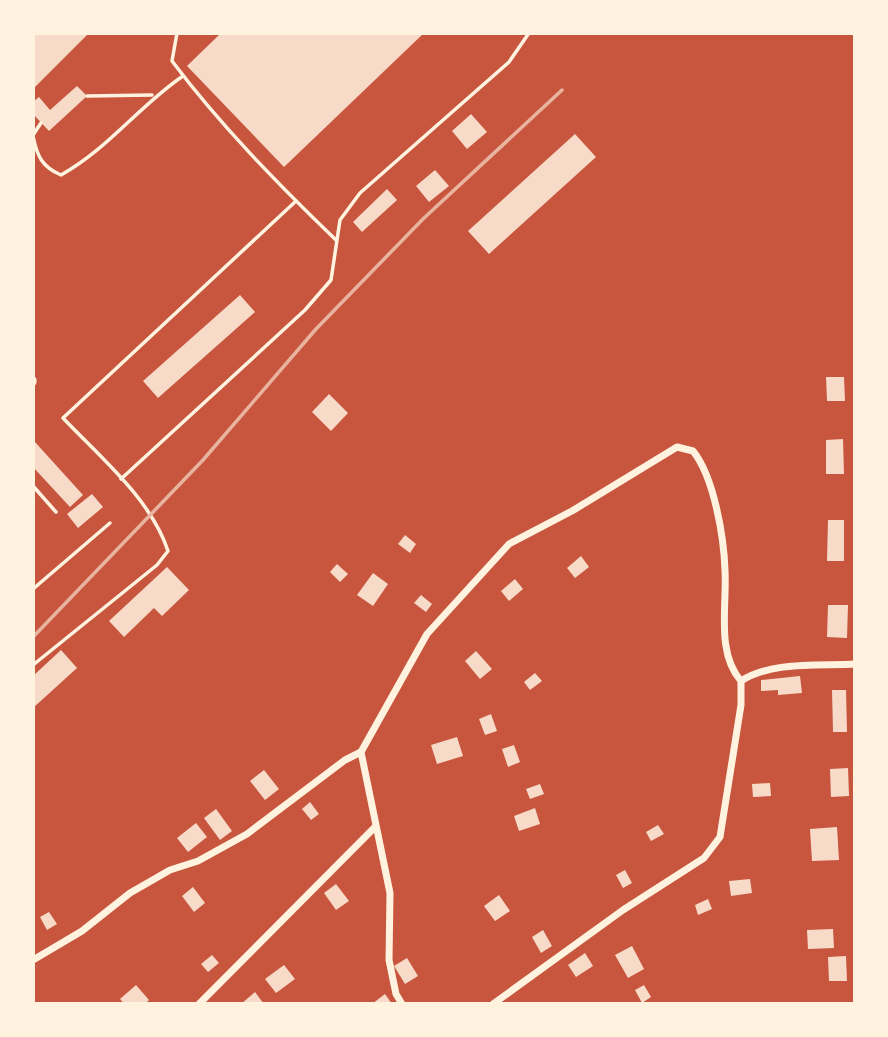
<svg xmlns="http://www.w3.org/2000/svg" width="888" height="1037" font-family="'Fira Sans Condensed',sans-serif">
<style>
.building{fill:#f7dbc8}
.lines{fill:none;stroke-linecap:round;stroke-linejoin:round}
.service{stroke:#fff3e0;stroke-width:3.5}
.minor{stroke:#fff3e0;stroke-width:7}
.rail{stroke:#e9b49f;stroke-width:3.5}
</style>
<rect width="100%" height="100%" fill="#c8553d"/>
<g class="building">
<path d="M33,33h56l-56,56z"/>
<path d="M221,33h203l-140,134 -97,-101z"/>
<path d="M77,86l10,10 -38,35 -16,-17v-12l6,-5 11,13z"/>
<path d="M471,114l16,18 -20,17 -15,-18z"/>
<path d="M575,134l21,23 -107,97 -21,-23z"/>
<path d="M435,170l14,16 -20,16 -13,-16z"/>
<path d="M387,189l10,11 -35,32 -9,-10z"/>
<path d="M240,295l15,17 -97,86 -15,-17z"/>
<path d="M826,377h18l1,24h-18z"/>
<path d="M329,394l19,19 -17,18 -19,-19z"/>
<path d="M843,439l1,35h-18v-34z"/>
<path d="M35,442l48,53 -13,12 -37,-40z"/>
<path d="M92,494l11,13 -25,21 -11,-14z"/>
<path d="M828,520h16v41h-17z"/>
<path d="M405,535l11,9 -6,9 -12,-9z"/>
<path d="M581,556l8,11 -14,11 -8,-10z"/>
<path d="M337,564l11,10 -8,8 -10,-10z"/>
<path d="M167,567l22,23 -27,26 -8,-8 -30,29 -15,-16z"/>
<path d="M373,573l15,11 -15,22 -16,-11z"/>
<path d="M515,579l8,10 -14,12 -8,-10z"/>
<path d="M421,595l11,9 -6,8 -12,-9z"/>
<path d="M828,605h20l-1,33 -20,-1z"/>
<path d="M61,650l16,18 -44,40v-32z"/>
<path d="M476,651l16,18 -12,10 -15,-18z"/>
<path d="M535,673l7,8 -12,9 -6,-8z"/>
<path d="M800,676l2,17 -24,2v-5l-17,1v-11z"/>
<path d="M832,690h14l1,42h-14z"/>
<path d="M491,714l6,17 -12,4 -6,-16z"/>
<path d="M457,737l6,19 -26,8 -6,-19z"/>
<path d="M514,745l6,17 -12,5 -6,-18z"/>
<path d="M848,768l1,28 -18,1 -1,-28z"/>
<path d="M264,770l15,19 -14,11 -15,-19z"/>
<path d="M770,783l1,13 -18,1 -1,-13z"/>
<path d="M540,784l4,10 -14,5 -4,-10z"/>
<path d="M310,802l9,12 -8,6 -9,-11z"/>
<path d="M535,808l5,16 -21,7 -5,-15z"/>
<path d="M216,809l16,22 -12,9 -16,-22z"/>
<path d="M196,823l11,14 -19,15 -11,-14z"/>
<path d="M658,825l6,9 -13,7 -5,-9z"/>
<path d="M837,827l2,33 -27,1 -2,-32z"/>
<path d="M625,870l7,13 -9,5 -7,-13z"/>
<path d="M750,879l2,14 -21,3 -2,-15z"/>
<path d="M336,884l13,17 -13,9 -12,-17z"/>
<path d="M193,887l12,16 -11,9 -12,-16z"/>
<path d="M499,895l11,16 -15,10 -11,-15z"/>
<path d="M708,899l4,10 -14,6 -3,-10z"/>
<path d="M49,912l8,12 -10,6 -7,-13z"/>
<path d="M833,929l1,19 -26,1 -1,-19z"/>
<path d="M543,930l9,16 -11,7 -9,-16z"/>
<path d="M632,946l12,23 -16,9 -13,-23z"/>
<path d="M585,953l8,13 -17,11 -8,-12z"/>
<path d="M212,955l7,8 -11,9 -7,-8z"/>
<path d="M846,956l1,25h-18l-1,-24z"/>
<path d="M407,958l11,18 -13,8 -11,-18z"/>
<path d="M284,965l11,14 -19,14 -11,-14z"/>
<path d="M136,985l13,15 -4,4h-21l-4,-5z"/>
<path d="M644,985l7,12 -9,6 -7,-13z"/>
<path d="M255,992l9,12h-23z"/>
<path d="M385,994l7,10h-20z"/>
</g>
<g class="lines">
<g class="service">
<path d="M177,33l-5,28c49,65 106,123 164,179"/>
<path d="M87,96l65,-1"/>
<path d="M33,135l8,-12"/>
<path d="M33,136c4,20 9,31 28,39 47,-26 79,-70 122,-99"/>
<path d="M121,479l184,-169 26,-30 9,-60 20,-27 149,-131 20,-29"/>
<path d="M33,486l23,26"/>
<path d="M33,589l77,-66"/>
<path d="M33,665l124,-100 11,-14c-17,-52 -68,-94 -105,-133l233,-217"/>
</g>
<g class="minor">
<path d="M33,380v2"/>
<path d="M361,752l29,141 -1,67 7,34 6,10"/>
<path d="M33,960l49,-29 48,-38 40,-23 28,-9 49,-27 98,-74 16,-8 66,-118 82,-90 63,-33 105,-64 16,4c21,26 31,86 32,120 2,35 -9,82 16,110"/>
<path d="M199,1004l176,-177"/>
<path d="M493,1004l130,-94 81,-52 16,-21 21,-132v-24c31,-20 77,-15 114,-17"/>
</g>
<path class="rail" d="M33,637l170,-177 113,-131 107,-110 139,-129"/>
</g>
<rect width="888" height="1037" fill="none" stroke="#fff3e0" stroke-width="70"/>
</svg>
